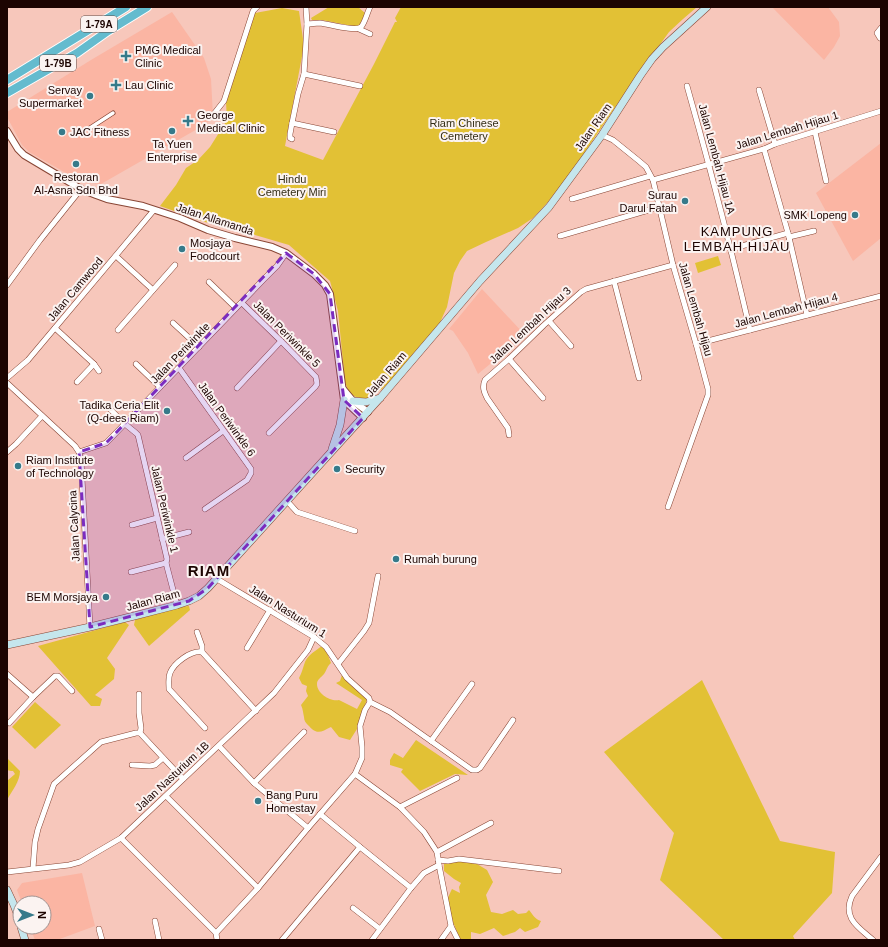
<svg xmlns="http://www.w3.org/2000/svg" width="888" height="947" font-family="Helvetica,sans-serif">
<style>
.built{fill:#fbb5a3}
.green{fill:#e2c135}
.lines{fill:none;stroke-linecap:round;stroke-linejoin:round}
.pedestrian-casing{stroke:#894635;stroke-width:5}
.minor-casing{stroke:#894635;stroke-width:6}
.tertiary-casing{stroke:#894635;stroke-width:8}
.secondary-casing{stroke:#894635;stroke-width:8}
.trunk-casing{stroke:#fff;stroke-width:10}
.pedestrian{stroke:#fff;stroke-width:3.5}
.minor{stroke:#fff;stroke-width:5}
.tertiary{stroke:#fff;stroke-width:6}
.secondary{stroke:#c5e6ed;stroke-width:7}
.trunk{stroke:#64bbce;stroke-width:8}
.marked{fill:#7b2cbf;fill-opacity:0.2;stroke:#7b2cbf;stroke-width:3;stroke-dasharray:8 5;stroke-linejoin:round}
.poi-dot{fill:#367a8a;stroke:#fbf3f1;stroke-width:1.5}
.labels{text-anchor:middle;stroke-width:4;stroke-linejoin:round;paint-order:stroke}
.shield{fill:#fbf3f1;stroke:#5f4c49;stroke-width:1}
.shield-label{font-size:10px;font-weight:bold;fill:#1c0401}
.poi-label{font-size:11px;fill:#1c0401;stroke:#fbf3f1;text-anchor:start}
.park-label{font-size:11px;fill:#342e17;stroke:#fbf3f1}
.street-label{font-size:11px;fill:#1c0401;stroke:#fbf3f1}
.quarter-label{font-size:13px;letter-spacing:1px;fill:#1c0401;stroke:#fbf3f1}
.district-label{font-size:15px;font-weight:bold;letter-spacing:1px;fill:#1c0401;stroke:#fbf3f1}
</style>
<rect width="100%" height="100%" fill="#f7c7bb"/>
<g class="built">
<path d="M772,7h56l11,15 1,14 -6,11 -10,13z"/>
<path d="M172,12l32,46 7,21 2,37 -7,8 -105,60 -19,-2 -53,-30 -7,-7 -15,-28v-5l84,-52z"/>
<path d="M881,143v95l-28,23 -37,-68z"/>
<path d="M482,289l43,46 -47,39 -10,-21 -15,-22 -4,-2z"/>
<path d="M82,873l13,53 -38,14h-22l-5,-13h14v-24h-22l-5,-13 5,-7z"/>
</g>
<g class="green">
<path d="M329,7h29l7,6 -5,12 -3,2 -35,-7h-10l-1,-2z"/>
<path d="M401,7h296l-14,12 -14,13 -49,68 -50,74 -23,29 -14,15 -15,10 -32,14 -19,9 -7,10 -6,12 -7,34 -10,22 -33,40 -22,20 -16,10 -10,-2 -7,-4 -4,-11 -7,-71 -8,-30 -41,-36 -34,-10 -50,-13 -45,-16 16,-21 10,-17 12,-8 12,-13 17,-27 -1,-18 29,-89 27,-5 17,3 5,35 -19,100 38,14 51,-96 21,-42h2l-2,-4z"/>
<path d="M718,256l3,9 -23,8 -3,-10z"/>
<path d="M189,606l1,4 -41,36 -15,-21 1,-5 43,-13z"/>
<path d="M125,622l4,3 -22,33 8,11 -1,10 -19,16 7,4 -2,7h-9l-53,-60z"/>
<path d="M322,646l4,4 5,13c-4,3 -4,7 -7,11 -3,4 -7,5 -7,10 0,10 14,18 22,16l18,9 5,-9 -26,-17 4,-2 2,-6 10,11 14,11 1,2 -10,30 -7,11 -11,-3 -8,-10c-10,5 -14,8 -22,-1 -3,-3 -5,-5 -5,-9 -1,-4 -1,-8 -3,-12l7,-9 -2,-5 1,-5 -5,-2 -3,-6c3,-5 4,-11 6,-16 3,-7 10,-11 17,-16z"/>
<path d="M702,680l78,161 55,11 -3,41 -39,43 2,4h-71l-64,-60 14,-47 -70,-81z"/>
<path d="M35,702l26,23 -26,24 -23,-22z"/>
<path d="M416,740l52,35 -13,-1 -35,17 -19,-19 2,-3 -13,-4v-5l4,-7 9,5z"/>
<path d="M7,758l13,13c0,10 -8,20 -13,29v-19l8,-7 -2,-3h-2l-4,-1z"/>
<path d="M458,860l19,4 10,6 6,12 -7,13 5,17 11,2 11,-4 5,4 8,-1 3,-3c4,5 6,9 12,11l-3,6 -13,5 -5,-4 -5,4 -12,4 -9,-8 -14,6 -9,-2v8h-10c-5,-10 -15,-32 -13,-42 1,-3 3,-7 4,-9l8,4 -1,-6 2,-4 -7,-4 -10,-8v-7z"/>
</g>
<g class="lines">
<defs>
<path id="pedestrian" d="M90,128l23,-15"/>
<g id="minor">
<path d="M307,24c4,0 9,-1 13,-1 9,1 35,9 41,4 4,-4 6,-14 9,-20"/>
<path d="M359,29l11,5"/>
<path d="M880,38l-3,-5 4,-5"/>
<path d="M304,74l56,12"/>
<path d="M687,86c23,81 44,162 63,244"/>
<path d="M759,90l16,54"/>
<path d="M213,115l11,-14 29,-90 4,-4"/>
<path d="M292,123l42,9"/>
<path d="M815,132l11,49"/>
<path d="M602,135l11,5 26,21 7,6 7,13 20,85 23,79 12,45v6l-40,112"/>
<path d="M292,139l-2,-1v-4l2,-11 6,-29 6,-20 3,-50 -1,-17"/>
<path d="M764,149l24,84 19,82"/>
<path d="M653,180l111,-31 11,-5 106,-33"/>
<path d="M572,199l78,-23"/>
<path d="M560,236l99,-29"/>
<path d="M789,237l25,-6"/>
<path d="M731,249l57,-16"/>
<path d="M116,256l37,34 -35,40"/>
<path d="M614,281l25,97"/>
<path d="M209,282l27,26"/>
<path d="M7,285l33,-45 41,-51"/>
<path d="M153,290l22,-25"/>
<path d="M242,303l39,38 35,36 1,7 -2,3 -46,46"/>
<path d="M549,321l22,25"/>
<path d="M173,323l26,24"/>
<path d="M55,328l39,36 5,7"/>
<path d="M696,344l185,-48"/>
<path d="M509,359l34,39"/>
<path d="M136,364l24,23"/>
<path d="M179,368l72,101v4l-4,7 -42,29"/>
<path d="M7,378l21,-18 126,-150"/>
<path d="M77,382l17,-18"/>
<path d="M7,383l68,63 4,6 2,8 9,167"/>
<path d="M237,388l44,-47"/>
<path d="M107,406l18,18 11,9 2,2 29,124 -1,4 11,42"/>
<path d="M509,435l-1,-7 -21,-30c-3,-6 -5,-11 -2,-18l24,-21 35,-34 37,-33 5,-3 87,-24"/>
<path d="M7,452l9,-8 26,-28"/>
<path d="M79,452l27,-9 6,-6 152,-158 13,-13 9,-13"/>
<path d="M186,458l37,-27"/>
<path d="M287,501l10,11 58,19"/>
<path d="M132,525l25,-7"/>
<path d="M162,539l27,-7"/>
<path d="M131,572l35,-9"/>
<path d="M217,579l97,58 12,10 21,31 22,20 1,4 20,10 82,58h5l3,-2 33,-48"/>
<path d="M197,632l5,14v6"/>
<path d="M247,648l23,-38"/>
<path d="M338,664l26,-33 5,-8 9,-47"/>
<path d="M7,674l26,23 22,-21h3l14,15"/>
<path d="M139,694v19l2,15 -1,5"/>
<path d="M9,723l24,-26"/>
<path d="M205,728l-36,-39c0,-5 -1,-11 1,-16 4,-10 21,-23 32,-21l54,59"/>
<path d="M431,741l41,-57"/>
<path d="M219,746l35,37 54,45"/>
<path d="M132,765l18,1 5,-1 8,-7"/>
<path d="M355,774l45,33 57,-29"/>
<path d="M254,783l50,-51"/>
<path d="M166,796l92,92"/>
<path d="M400,807l24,25 13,20 2,13 12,61 -10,14"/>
<path d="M320,814l40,33 51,41"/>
<path d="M121,838l95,95 42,-45 50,-60 47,-54 7,-16v-11l-2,-21 5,-16 5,-8"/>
<path d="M437,852l54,-29"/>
<path d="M438,860l10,1 11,-2 100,12"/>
<path d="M33,868l2,-26 3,-13 16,-45 47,-42 35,-9h4l43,46"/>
<path d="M7,872l62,-7 11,-3 41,-24 153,-145 34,-43 6,-13"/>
<path d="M353,908l27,21"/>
<path d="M155,921l4,19"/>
<path d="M451,926l7,14"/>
<path d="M99,929l3,11"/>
<path d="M216,933l1,7"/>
<path d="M282,940l78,-93"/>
<path d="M372,940l39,-52 13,-15 15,-8"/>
<path d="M873,940c-15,-13 -31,-22 -21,-44l29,-39"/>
</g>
<g id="tertiary">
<path d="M7,131l11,18 6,6 57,34 15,6 11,4 36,7 37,12 28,12 27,8 37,9 14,6 28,21 11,11 5,9 14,106 19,18"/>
<path d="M343,389l10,12 15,11"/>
</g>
<g id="secondary">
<path d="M353,401l13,1 14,-4"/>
<path d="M332,449l8,-24 4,-25"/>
<path d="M7,645l83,-18 48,-12 39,-10 12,-4 10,-5 9,-8 173,-191 99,-116 69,-74 53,-72 38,-59 12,-17 11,-12 44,-40"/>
<path d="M7,890l7,15 6,16"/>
<path d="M21,927l4,13"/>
</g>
<g id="trunk">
<path d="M7,80l119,-73"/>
<path d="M7,93l70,-40 31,-22 39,-24"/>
</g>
</defs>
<use href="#pedestrian" class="pedestrian-casing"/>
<use href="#minor" class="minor-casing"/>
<use href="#tertiary" class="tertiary-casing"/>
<use href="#secondary" class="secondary-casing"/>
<use href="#trunk" class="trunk-casing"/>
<use href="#pedestrian" class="pedestrian"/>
<use href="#minor" class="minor"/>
<use href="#tertiary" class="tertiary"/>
<use href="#secondary" class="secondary"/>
<use href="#trunk" class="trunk"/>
</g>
<path class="marked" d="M286,253l28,21 16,20 14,106 19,18 -155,170 -19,13 -99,26 -11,-175 27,-9 6,-6z"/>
<g class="poi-dot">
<path d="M124 50h4v4h4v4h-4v4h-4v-4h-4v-4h4z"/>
<path d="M114 79h4v4h4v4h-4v4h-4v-4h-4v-4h4z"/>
<circle cx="90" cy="96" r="4"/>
<path d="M186 115h4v4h4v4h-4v4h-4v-4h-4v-4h4z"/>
<circle cx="172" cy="131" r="4"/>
<circle cx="62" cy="132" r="4"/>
<circle cx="76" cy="164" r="4"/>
<circle cx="685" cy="201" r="4"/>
<circle cx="855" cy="215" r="4"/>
<circle cx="182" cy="249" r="4"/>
<circle cx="167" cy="411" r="4"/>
<circle cx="18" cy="466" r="4"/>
<circle cx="337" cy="469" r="4"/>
<circle cx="396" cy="559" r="4"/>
<circle cx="106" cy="597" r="4"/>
<circle cx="258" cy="801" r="4"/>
</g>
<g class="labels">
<g class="shield">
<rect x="81" y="16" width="36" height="16" rx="3"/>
<rect x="40" y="55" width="36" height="16" rx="3"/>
</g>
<g class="shield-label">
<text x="99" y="28">1-79A</text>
<text x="58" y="67">1-79B</text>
</g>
<g class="poi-label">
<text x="135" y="54">PMG Medical<tspan x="135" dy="13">Clinic</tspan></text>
<text x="125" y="89">Lau Clinic</text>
<text x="82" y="94" text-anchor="end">Servay<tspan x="82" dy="13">Supermarket</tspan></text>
<text x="197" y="119">George<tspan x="197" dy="13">Medical Clinic</tspan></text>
<text x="70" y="136">JAC Fitness</text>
<text x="172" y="148" text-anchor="middle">Ta Yuen<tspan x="172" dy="13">Enterprise</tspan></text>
<text x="76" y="181" text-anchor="middle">Restoran<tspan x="76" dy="13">Al-Asna Sdn Bhd</tspan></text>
<text x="677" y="199" text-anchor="end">Surau<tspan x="677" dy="13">Darul Fatah</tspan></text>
<text x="847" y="219" text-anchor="end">SMK Lopeng</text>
<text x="190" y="247">Mosjaya<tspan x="190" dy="13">Foodcourt</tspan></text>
<text x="159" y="409" text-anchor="end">Tadika Ceria Elit<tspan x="159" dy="13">(Q-dees Riam)</tspan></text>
<text x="26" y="464">Riam Institute<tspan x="26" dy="13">of Technology</tspan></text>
<text x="345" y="473">Security</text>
<text x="404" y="563">Rumah burung</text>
<text x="98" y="601" text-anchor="end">BEM Morsjaya</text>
<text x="266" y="799">Bang Puru<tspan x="266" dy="13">Homestay</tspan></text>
</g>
<g class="park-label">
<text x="464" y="127">Riam Chinese<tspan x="464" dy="13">Cemetery</tspan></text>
<text x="292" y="183">Hindu<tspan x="292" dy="13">Cemetery Miri</tspan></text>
</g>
<g class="street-label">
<text transform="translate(593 127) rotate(-55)" y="4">Jalan Riam</text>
<text transform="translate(787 130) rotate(-17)" y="4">Jalan Lembah Hijau 1</text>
<text transform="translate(717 159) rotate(75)" y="4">Jalan Lembah Hijau 1A</text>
<text transform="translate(215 219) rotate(18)" y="4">Jalan Allamanda</text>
<text transform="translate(75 289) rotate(-50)" y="4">Jalan Camwood</text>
<text transform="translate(696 309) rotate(74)" y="4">Jalan Lembah Hijau</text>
<text transform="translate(786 310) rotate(-15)" y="4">Jalan Lembah Hijau 4</text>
<text transform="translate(530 325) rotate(-43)" y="4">Jalan Lembah Hijau 3</text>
<text transform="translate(287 334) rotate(45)" y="4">Jalan Periwinkle 5</text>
<text transform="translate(180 353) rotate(-46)" y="4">Jalan Periwinkle</text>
<text transform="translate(386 374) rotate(-49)" y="4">Jalan Riam</text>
<text transform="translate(227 419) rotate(54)" y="4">Jalan Periwinkle 6</text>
<text transform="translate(165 509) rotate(77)" y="4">Jalan Periwinkle 1</text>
<text transform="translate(74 526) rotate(-93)" y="4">Jalan Calycina</text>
<text transform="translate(153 600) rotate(-15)" y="4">Jalan Riam</text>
<text transform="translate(288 611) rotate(32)" y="4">Jalan Nasturium 1</text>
<text transform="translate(172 776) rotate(-43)" y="4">Jalan Nasturium 1B</text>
</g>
<g class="quarter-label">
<text x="737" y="236">KAMPUNG<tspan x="737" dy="15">LEMBAH HIJAU</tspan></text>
</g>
<g class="district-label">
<text x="209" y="576">RIAM</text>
</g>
</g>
<rect width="888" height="947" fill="none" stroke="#1c0401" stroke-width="16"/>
<g transform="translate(32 915) rotate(90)"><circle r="19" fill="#fbf3f1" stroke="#a29391"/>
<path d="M0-3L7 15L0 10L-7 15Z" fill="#367a8a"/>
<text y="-6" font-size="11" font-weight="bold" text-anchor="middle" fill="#1c0401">N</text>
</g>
</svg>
